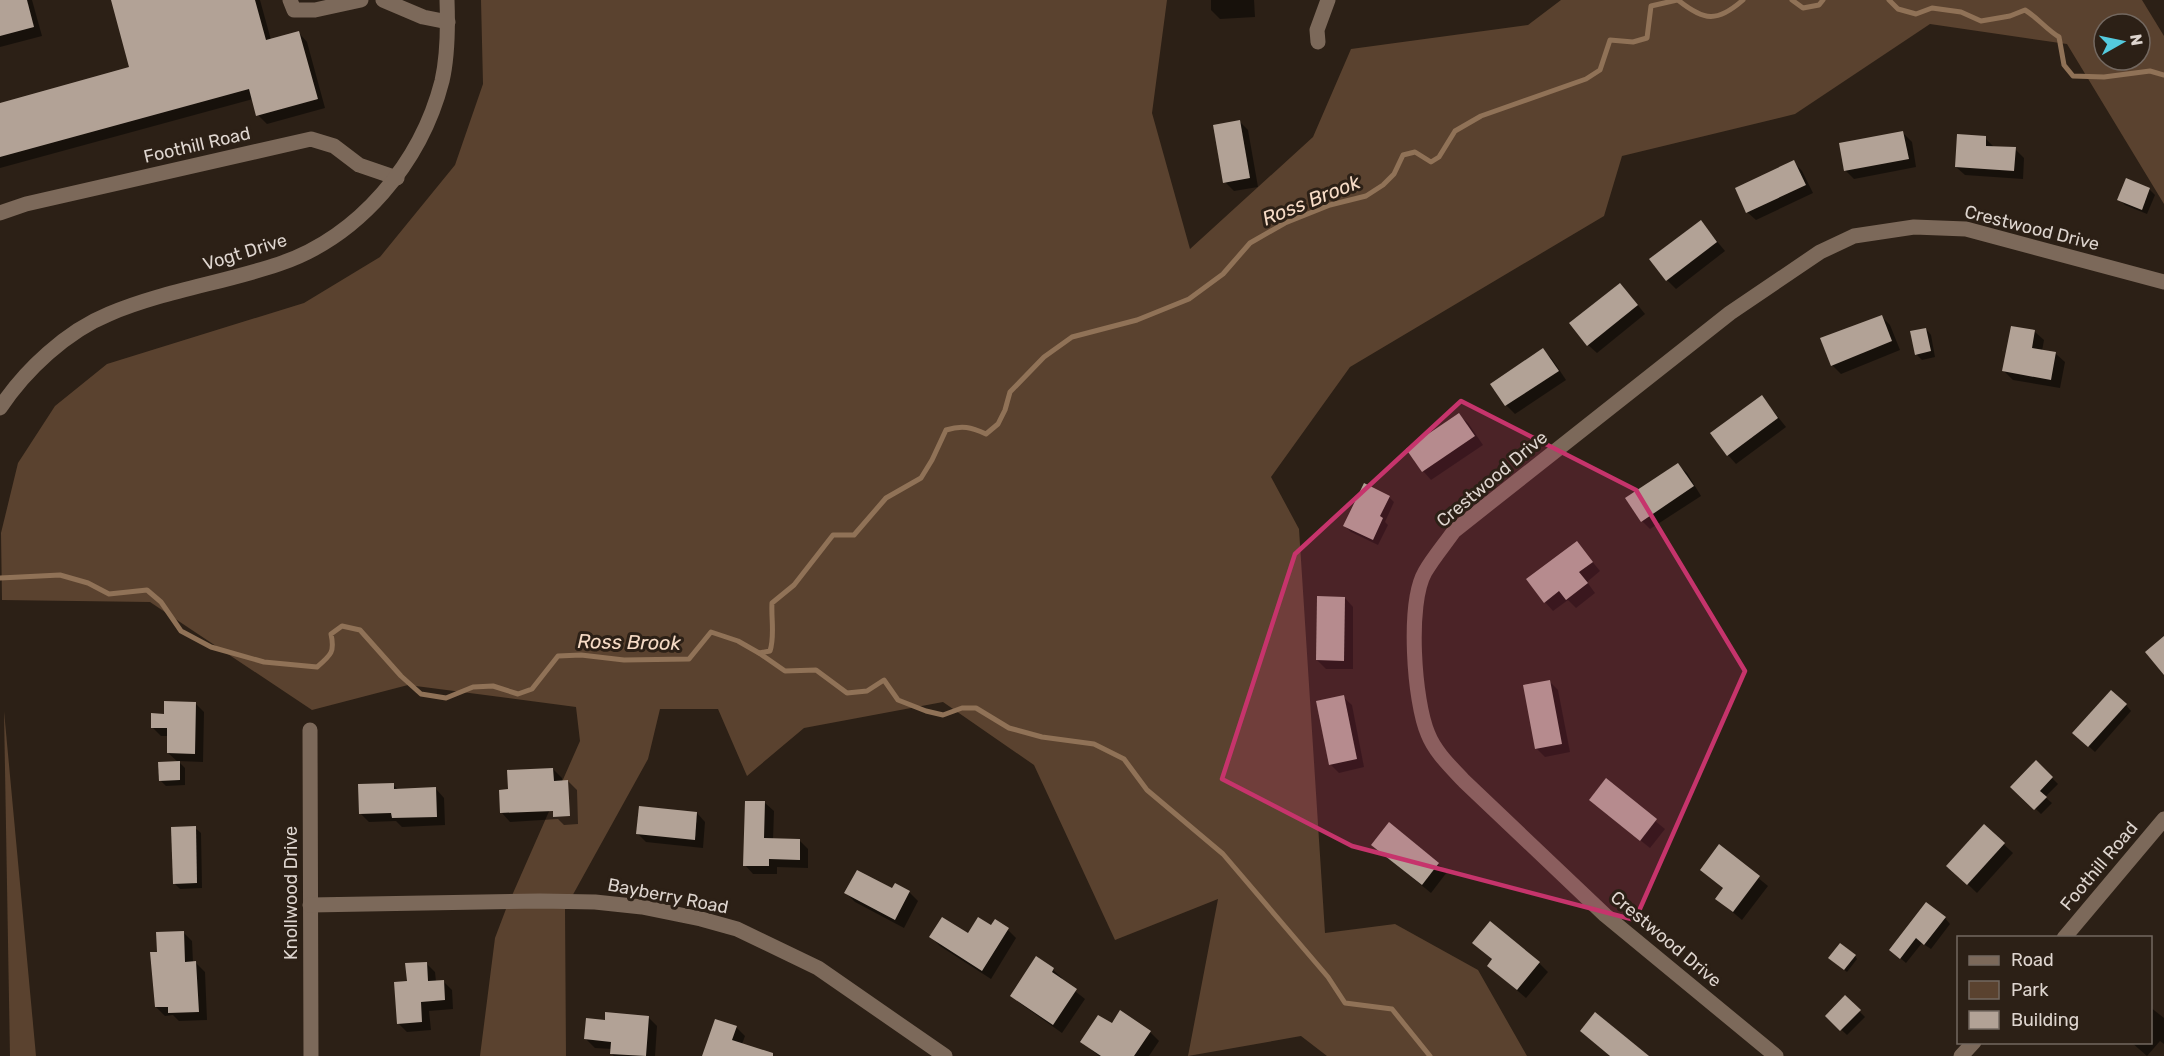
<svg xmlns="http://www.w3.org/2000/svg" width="2164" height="1056" font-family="Rubik,sans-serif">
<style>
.green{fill:#5a422f;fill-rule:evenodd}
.shadow{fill:#0007}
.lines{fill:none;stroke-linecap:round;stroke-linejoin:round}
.stream{stroke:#907257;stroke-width:5}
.building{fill:#b2a296}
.minor{stroke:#7c695a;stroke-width:15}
.marked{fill:#c6346c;fill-opacity:0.2;stroke:#c6346c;stroke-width:4.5;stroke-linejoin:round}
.labels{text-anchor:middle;stroke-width:6;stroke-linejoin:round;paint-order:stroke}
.street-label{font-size:18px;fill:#ded5cf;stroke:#2c2016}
.water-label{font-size:20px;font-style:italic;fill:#f6dbc6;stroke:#2c2016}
</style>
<rect width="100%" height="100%" fill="#2c2016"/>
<g class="green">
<path d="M481,0h686l-15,113 38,136 123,-112 38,-88 177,-24 33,-25h581l22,36v168l-97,-160 -137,-20 -135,90 -173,42 -18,60 -254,151 -79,110 28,52 26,404 70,-9 83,46 49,86h-200l-26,-20 -113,20 30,-157 -103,41 -81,-175 -91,-63 -139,26 -57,48 -29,-67h-58l-12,50 -83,150 1,147h-86l15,-118 11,-29 74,-168 -4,-34 -168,-22 -96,25 -162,-108 -148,-2 -1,-67 17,-70 37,-57 52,-42 197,-61 76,-46 75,-92 28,-81zM2104,24h36v36h-36z"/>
<path d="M4,711l32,345h-26z"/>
</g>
<g class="shadow">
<path d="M0,0h32l10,36 -42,11z"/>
<path d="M113,0h147l11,40 28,-7 8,9 18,66 -58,16 -9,-9 -5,-16 -253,69v-64l131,-36z"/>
<path d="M1211,0h43l1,17 -35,2 -9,-9z"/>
<path d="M1239,121l9,9 10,57 -24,4 -9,-9z"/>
<path d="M1903,133l9,9 4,25 -62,12 -9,-9z"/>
<path d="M1985,138l9,9 21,2 9,9 -1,21 -58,-4 -9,-8z"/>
<path d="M1794,162l8,9 11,22 -57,27 -9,-8z"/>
<path d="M2149,189l6,6 -8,19 -22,-9 -6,-6z"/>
<path d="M1701,222l24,29 -49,38 -9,-9z"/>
<path d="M1628,293l17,21 -48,39 -9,-8z"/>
<path d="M1881,316l9,9 10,25 -59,24 -9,-9z"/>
<path d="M2012,327l23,5 9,8 -2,11 14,3 9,8 -5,26 -47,-8 -9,-9z"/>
<path d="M1926,329l5,6 4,22 -13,3 -6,-6z"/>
<path d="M1543,350l9,9 14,21 -51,34 -9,-9 -14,-21z"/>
<path d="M1762,397l24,30 -50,37 -8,-9z"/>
<path d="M1459,415l9,8 15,22 -52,35 -8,-9z"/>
<path d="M1678,465l9,8 14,23 -51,33 -8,-8z"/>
<path d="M1389,497l5,5 -9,20 3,3 -10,20 -27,-13 -6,-6z"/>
<path d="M1577,543l23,28 -13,11 8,11 -19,15 -8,-8 -15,11 -8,-9z"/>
<path d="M1345,598l8,9v62h-27l-9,-9z"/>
<path d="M1549,681l9,9 12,62 -25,5 -9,-9z"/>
<path d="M1343,697l9,8 12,62 -25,6 -9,-9z"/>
<path d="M195,703l9,9 -1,50 -25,-1 7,7v17l-19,1 -6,-6 18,-18 -10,-9v-17h-7l-8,-8 12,-13z"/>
<path d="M2126,705l5,6 -36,41 -21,-19z"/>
<path d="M2036,762l22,22 -13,13 7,6 -11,11 -28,-27z"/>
<path d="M553,769l9,9v4l6,-1 9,9 1,34 -14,1 -6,-6 -48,3 -8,-9z"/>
<path d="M1606,781l59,48 -15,19 -50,-40z"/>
<path d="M393,785l6,5 37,-1 8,9 1,27 -43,2 -6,-6 -27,1 -9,-9z"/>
<path d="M765,803l9,8 -1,29 27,1 8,8v19l-31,-1v7h-24l-8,-9z"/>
<path d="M697,813l8,9 -2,26 -57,-6 -8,-8z"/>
<path d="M1984,826l29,27 -36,40 -20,-19z"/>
<path d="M195,828l6,5 1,55 -22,1 -6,-6z"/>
<path d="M1719,846l49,40 -26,34 -25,-21 7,-10 -23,-19z"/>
<path d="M1382,853l56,11 9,8 -16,21z"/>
<path d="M892,890l17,2 9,9 -14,27 -49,-26 -9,-9z"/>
<path d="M1945,918l5,6 -19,25 -9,-6 -16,20 -15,-13z"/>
<path d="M992,927l16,3 8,8 -25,41 -51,-33 -9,-9 38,-2z"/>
<path d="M183,932l9,9 1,22h3l9,9 2,48 -28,1 -6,-6 -8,1 -9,-9 2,-54z"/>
<path d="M1482,951l57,12 9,9 -22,26 -28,-24 -5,-14z"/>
<path d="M1855,956l2,3 -10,13 -14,-12z"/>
<path d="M1037,958l16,12 9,8 -1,2 24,19 -23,34 -41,-29 -9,-8z"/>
<path d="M426,963l9,9 1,10 7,-1 9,9 1,19 -24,2 2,19 -24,2 -9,-9z"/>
<path d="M1845,997l20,20 -18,18 -20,-19z"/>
<path d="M2150,1007l14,11v26l-4,-3 -13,15 -16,-14h19z"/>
<path d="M649,1018l8,8 -2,30h-41l-3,-3 1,-4 -17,-1 -9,-9 20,-17z"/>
<path d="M1112,1026l38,6 9,9 -10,15h-50l-17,-14z"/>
<path d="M736,1027l9,9 -3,8 23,12h-61z"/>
</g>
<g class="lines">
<g class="stream">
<path d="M1678,0c26,21 39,23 65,0"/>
<path d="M1792,0l11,8 16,-3 4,-5"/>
<path d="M1889,0l9,9 18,5 16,-6 29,4 20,9 29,-5 15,-6c13,8 21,19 34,27l5,28 9,11 31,1 46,-6 14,4"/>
<path d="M0,578l60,-3 28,8 21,11 38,-4 14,12 20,29 30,16 53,15 53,5c14,-12 18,-15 14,-33l11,-8 18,4 41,46 20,18 25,4 27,-11 20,-1 25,8 14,-5 26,-33 23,-1 43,5 65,-1 22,-27 27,9 21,12 11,-2c5,-15 1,-32 2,-48l22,-18 39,-50h21l32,-37 35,-20 11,-18 14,-30c16,-5 25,-3 40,4l12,-10 7,-14 5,-18 34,-35 28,-20 65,-17 52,-21 34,-25 27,-31 35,-20 45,-18 36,-9 17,-11 11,-11 9,-19 12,-3 16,10 8,-5 16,-26 26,-15 105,-37 14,-9 10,-30 23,2 14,-4 4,-32 26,-6"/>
<path d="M759,653l26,18 31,-1 31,23 20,-2 17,-11 14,20 28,11 17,4 19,-7h14l33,20 33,9 52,7 30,15 23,31 76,64 105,123 17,26 47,6 38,47"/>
</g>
</g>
<g class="building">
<path d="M0,0h27l7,27 -34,9z"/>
<path d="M111,0h144l11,40 33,-9 19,68 -62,17 -7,-27 -249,68v-54l129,-36z"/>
<path d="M1240,120l10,58 -27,5 -10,-58z"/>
<path d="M1903,131l6,28 -65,12 -5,-28z"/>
<path d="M1957,134l29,2v10l30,1 -2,24 -59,-4z"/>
<path d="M1794,160l12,25 -60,28 -11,-25z"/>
<path d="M2126,178l24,10 -8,22 -25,-10z"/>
<path d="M1701,220l16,22 -51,39 -17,-22z"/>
<path d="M1620,283l18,22 -51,41 -18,-23z"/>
<path d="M1882,315l10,26 -61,25 -11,-28z"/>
<path d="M2011,326l24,4 -3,18 24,4 -5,28 -49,-9z"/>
<path d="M1926,328l5,23 -16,4 -5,-24z"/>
<path d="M1543,348l16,23 -54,35 -15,-22z"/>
<path d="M1762,395l16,23 -51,38 -17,-23z"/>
<path d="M1459,413l16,23 -53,36 -16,-23z"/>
<path d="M1678,463l16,23 -53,36 -16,-24z"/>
<path d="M1364,483l26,13 -10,20 3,2 -10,22 -30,-14z"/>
<path d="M1577,541l16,21 -14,10 9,11 -22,17 -7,-9 -15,12 -18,-24z"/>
<path d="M1317,596l28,1 -1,64 -28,-1z"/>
<path d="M2164,636v39l-19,-23z"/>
<path d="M1550,680l12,64 -27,5 -12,-64z"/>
<path d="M2111,690l16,14 -39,43 -16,-14z"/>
<path d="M1344,695l13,64 -28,6 -13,-64z"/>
<path d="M164,701l32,1 -1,52 -28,-1v-25h-16v-15l13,1z"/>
<path d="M2036,760l17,17 -13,14 7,6 -13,13 -24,-23z"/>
<path d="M180,761v19l-21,1 -1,-19z"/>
<path d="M553,768l1,13 14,-1 2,36 -17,1v-6l-53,2 -1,-23 9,-1 -1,-19z"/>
<path d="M1606,778l51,41 -17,22 -51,-41z"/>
<path d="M394,783v6l42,-2 1,30 -45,1 -1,-5 -32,1 -1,-30z"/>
<path d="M745,801h20l-1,37 36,1v21l-31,-1v7h-26z"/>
<path d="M639,806l58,6 -2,28 -59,-6z"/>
<path d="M1389,822l50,41 -17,22 -51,-40z"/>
<path d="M1984,824l21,19 -38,42 -21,-19z"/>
<path d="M196,826l1,57 -24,1 -2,-57z"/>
<path d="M1719,844l41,32 -27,36 -18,-13 8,-11 -23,-18z"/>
<path d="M857,870l35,18 3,-5 15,8 -15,29 -51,-27z"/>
<path d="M1926,902l20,15 -22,28 -8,-7 -16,21 -11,-9z"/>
<path d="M942,917l26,16 10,-16 13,8 4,-6 14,9 -27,43 -53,-34z"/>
<path d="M1490,921l50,41 -23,28 -30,-24 5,-7 -20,-16z"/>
<path d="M184,931l1,31 11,-1 3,51 -31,1v-6h-13l-5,-55h7l-1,-20z"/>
<path d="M1840,943l16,12 -12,15 -16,-12z"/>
<path d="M1036,956l18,12 -2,4 25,17 -24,36 -43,-29z"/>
<path d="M427,962l1,19 16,-1 1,20 -24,2 1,20 -25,2 -3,-42 13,-1 -2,-18z"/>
<path d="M1845,995l16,15 -21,21 -15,-15z"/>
<path d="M1120,1010l31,21 -17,25h-33l-21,-14 18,-27 14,8z"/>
<path d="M605,1012l44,4 -3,40 -36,-2 1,-12 -27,-3 2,-21 19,2z"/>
<path d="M1595,1012l54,44h-39l-30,-25z"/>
<path d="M715,1019l22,7 -5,14 41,13v3h-71z"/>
</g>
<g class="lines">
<g class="minor">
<path d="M290,0l4,10h21l46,-10"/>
<path d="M383,0l40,17 25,5"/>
<path d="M1318,42l-1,-12 11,-30"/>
<path d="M0,213l26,-9 285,-65 23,7 25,19 38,13"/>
<path d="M0,408c25,-38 67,-77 109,-94 54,-23 114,-31 170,-50 80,-27 142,-101 163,-183 6,-26 6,-54 5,-81"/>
<path d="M310,730l1,326"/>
<path d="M310,905l230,-4 55,1 47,5 59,12 36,10 81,39 127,88"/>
<path d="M2064,938l100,-119"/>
<path d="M1776,1056l-171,-141 -141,-134c-13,-14 -29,-29 -36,-47 -14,-32 -21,-131 -3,-162 8,-14 20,-28 29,-41l276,-218 90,-61 34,-16 60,-9 52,2 198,53"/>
<path d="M1961,1056l13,-14"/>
</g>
</g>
<path class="marked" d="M1461,401l175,89 109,181 -110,249 -283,-74 -130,-67 73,-225z"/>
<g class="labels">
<g class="street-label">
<text transform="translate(197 145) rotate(-13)" y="6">Foothill Road</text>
<text transform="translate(2032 228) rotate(14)" y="6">Crestwood Drive</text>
<text transform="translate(245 252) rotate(-17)" y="6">Vogt Drive</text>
<text transform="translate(1492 479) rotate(-40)" y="6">Crestwood Drive</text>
<text transform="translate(2099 866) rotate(-50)" y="6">Foothill Road</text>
<text transform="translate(291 893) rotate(-90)" y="6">Knollwood Drive</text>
<text transform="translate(668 896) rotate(11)" y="6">Bayberry Road</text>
<text transform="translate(1666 939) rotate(40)" y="6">Crestwood Drive</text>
</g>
<g class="water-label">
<text transform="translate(1311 200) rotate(-22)" y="7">Ross Brook</text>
<text transform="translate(629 642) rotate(1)" y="7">Ross Brook</text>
</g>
</g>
<rect x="1957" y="936" width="195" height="108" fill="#2c2016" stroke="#736860" stroke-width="1.5"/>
<rect x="1969" y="956" width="30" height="9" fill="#7c695a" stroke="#736860" stroke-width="1.5"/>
<text x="2011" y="966" font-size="18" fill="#ded5cf">Road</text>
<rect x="1969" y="981" width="30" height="18" fill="#5a422f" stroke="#736860" stroke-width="1.5"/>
<text x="2011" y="996" font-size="18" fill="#ded5cf">Park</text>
<rect x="1969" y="1011" width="30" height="18" fill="#b2a296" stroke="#736860" stroke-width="1.5"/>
<text x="2011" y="1026" font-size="18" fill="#ded5cf">Building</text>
<g transform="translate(2122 42) rotate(81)"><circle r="28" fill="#2c2016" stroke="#736860" stroke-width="1.5"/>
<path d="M0-4.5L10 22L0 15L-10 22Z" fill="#54cade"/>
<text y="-9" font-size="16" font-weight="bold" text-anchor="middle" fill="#ded5cf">N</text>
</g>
</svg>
